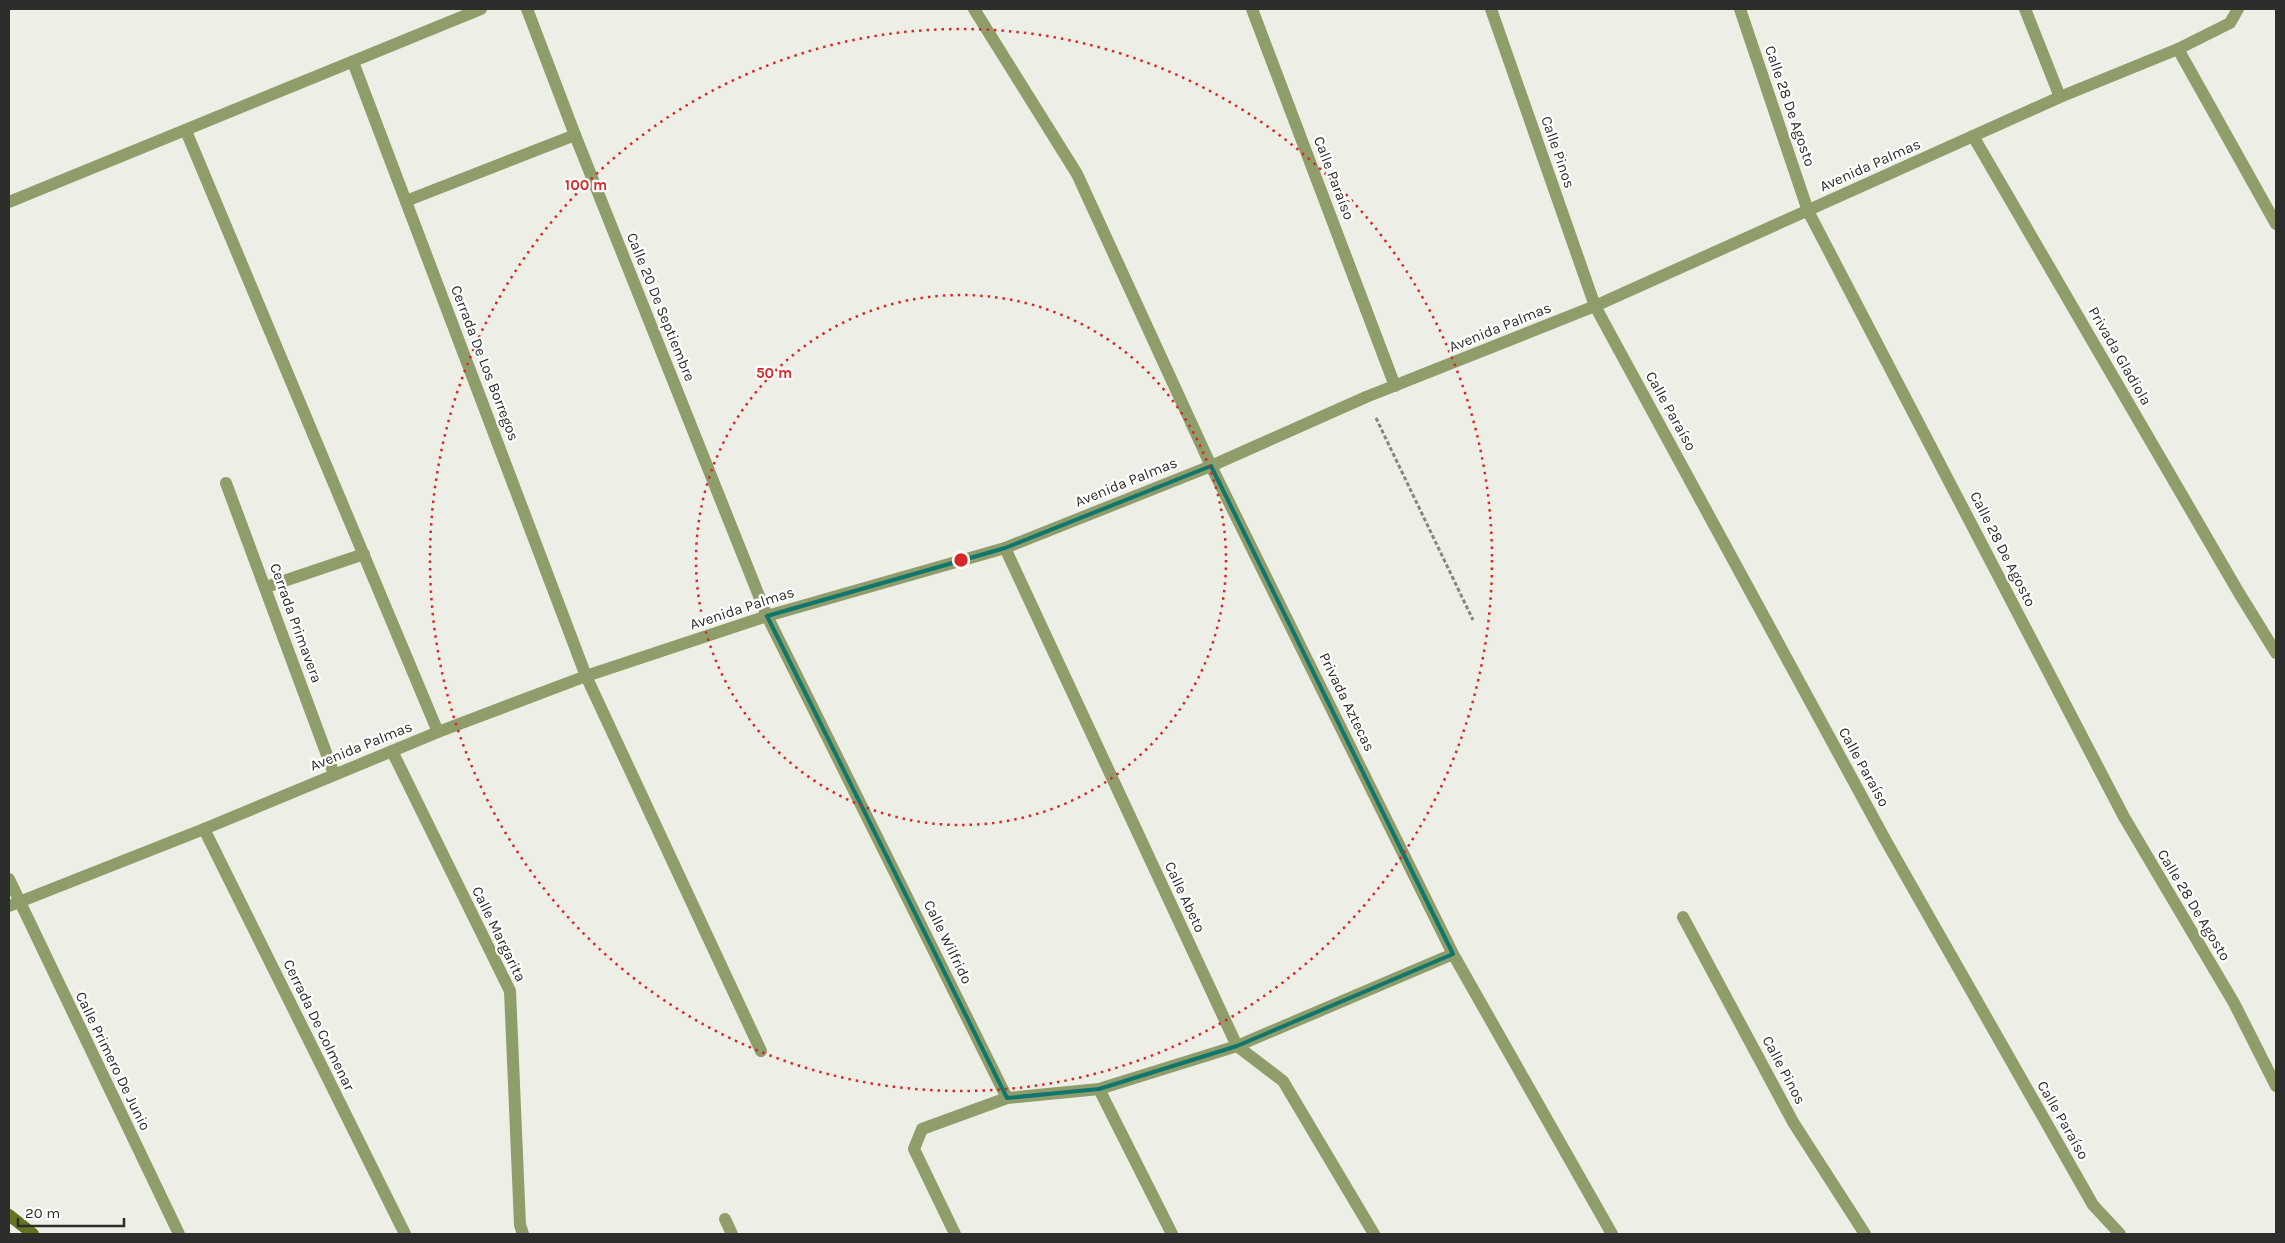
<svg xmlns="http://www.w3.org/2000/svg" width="2285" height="1243" font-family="Karla,sans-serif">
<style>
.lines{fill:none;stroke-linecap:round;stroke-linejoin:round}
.path{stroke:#84857f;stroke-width:3;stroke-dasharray:4 2.5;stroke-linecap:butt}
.minor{stroke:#8f9d6a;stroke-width:12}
.secondary{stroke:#637520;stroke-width:12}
.marked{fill:none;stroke:#0f766e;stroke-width:4;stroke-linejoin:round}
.ring{fill:none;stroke:#d62828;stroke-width:2.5;stroke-dasharray:2.5 5}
.labels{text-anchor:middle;stroke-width:4.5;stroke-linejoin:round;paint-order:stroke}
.street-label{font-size:15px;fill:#2d2e2b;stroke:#fff}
.centre{fill:#d62828;stroke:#fff;stroke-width:2.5}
.ring-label{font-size:15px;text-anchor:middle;font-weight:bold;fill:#d62828;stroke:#fff;stroke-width:4.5;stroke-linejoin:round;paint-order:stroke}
</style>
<rect width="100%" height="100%" fill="#edefe6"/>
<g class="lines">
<path class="path" d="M1376,418l97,202"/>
<g class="minor">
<path d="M527,9l48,126 192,481 240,482"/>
<path d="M974,9l103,165 134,292 242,488 159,280"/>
<path d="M1252,9l143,377"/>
<path d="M1491,9l104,297 291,535 207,364 27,29"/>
<path d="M1740,9l68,202 316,606 110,186 42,83"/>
<path d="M2025,9l35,88"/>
<path d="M2178,49l98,175"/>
<path d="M353,62l233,614 175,375"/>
<path d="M186,131l252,601"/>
<path d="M1973,136l266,457 37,60"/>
<path d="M406,201l169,-66"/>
<path d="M9,202l472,-193"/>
<path d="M226,483l108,291"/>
<path d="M1005,548l232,498 46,35 91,153"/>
<path d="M266,587l98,-33"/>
<path d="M392,751l118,240 10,234 3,9"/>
<path d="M204,829l201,405"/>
<path d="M9,879l170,355"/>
<path d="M9,906l195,-77 234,-97 148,-56 181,-60 238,-68 206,-82 155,-69 229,-91 465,-209 118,-48 52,-26 8,-14"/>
<path d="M1683,917l110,205 72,112"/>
<path d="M1099,1089l138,-43 216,-92"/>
<path d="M725,1219l7,15"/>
<path d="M955,1234l-41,-85 8,-20 85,-31 92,-9 73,145"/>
</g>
<path class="secondary" d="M9,1215l24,19"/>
</g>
<path class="marked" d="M1211,466l242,488 -216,92 -138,43 -92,9 -240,-482 238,-68z"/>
<g class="ring">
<circle cx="961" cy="560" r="265"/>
<circle cx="961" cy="560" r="531"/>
</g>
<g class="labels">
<g class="street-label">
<text transform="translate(1790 106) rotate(71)" y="5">Calle 28 De Agosto</text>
<text transform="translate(1558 152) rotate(71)" y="5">Calle Pinos</text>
<text transform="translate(1870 165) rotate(-24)" y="5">Avenida Palmas</text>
<text transform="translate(1334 178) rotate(69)" y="5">Calle Paraíso</text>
<text transform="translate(661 307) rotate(68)" y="5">Calle 20 De Septiembre</text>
<text transform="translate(1500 327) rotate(-22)" y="5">Avenida Palmas</text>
<text transform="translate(2120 356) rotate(60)" y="5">Privada Gladiola</text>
<text transform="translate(485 363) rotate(69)" y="5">Cerrada De Los Borregos</text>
<text transform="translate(1671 411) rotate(61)" y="5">Calle Paraíso</text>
<text transform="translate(1126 482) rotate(-22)" y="5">Avenida Palmas</text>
<text transform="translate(2003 549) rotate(63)" y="5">Calle 28 De Agosto</text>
<text transform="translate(742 608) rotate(-18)" y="5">Avenida Palmas</text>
<text transform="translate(296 623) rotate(70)" y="5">Cerrada Primavera</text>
<text transform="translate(1347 702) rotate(64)" y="5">Privada Aztecas</text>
<text transform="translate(361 746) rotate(-22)" y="5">Avenida Palmas</text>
<text transform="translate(1864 767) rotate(61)" y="5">Calle Paraíso</text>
<text transform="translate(1185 897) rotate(65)" y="5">Calle Abeto</text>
<text transform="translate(2194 905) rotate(59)" y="5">Calle 28 De Agosto</text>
<text transform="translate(499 934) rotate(64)" y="5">Calle Margarita</text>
<text transform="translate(948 942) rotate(64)" y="5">Calle Wilfrido</text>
<text transform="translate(319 1025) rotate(64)" y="5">Cerrada De Colmenar</text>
<text transform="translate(113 1061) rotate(64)" y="5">Calle Primero De Junio</text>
<text transform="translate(1784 1070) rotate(62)" y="5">Calle Pinos</text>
<text transform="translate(2063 1120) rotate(60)" y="5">Calle Paraíso</text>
</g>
</g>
<circle cx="961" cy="560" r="8" class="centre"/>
<g class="ring-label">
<text x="586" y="190">100 m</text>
<text x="774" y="378">50 m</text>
</g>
<rect width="2285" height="1243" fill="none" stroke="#2d2e2b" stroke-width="20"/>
<path d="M18 1218v8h106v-8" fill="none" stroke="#2d2e2b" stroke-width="2.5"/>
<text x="25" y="1218" font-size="15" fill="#2d2e2b" stroke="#ffffff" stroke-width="4" paint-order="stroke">20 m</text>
</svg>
